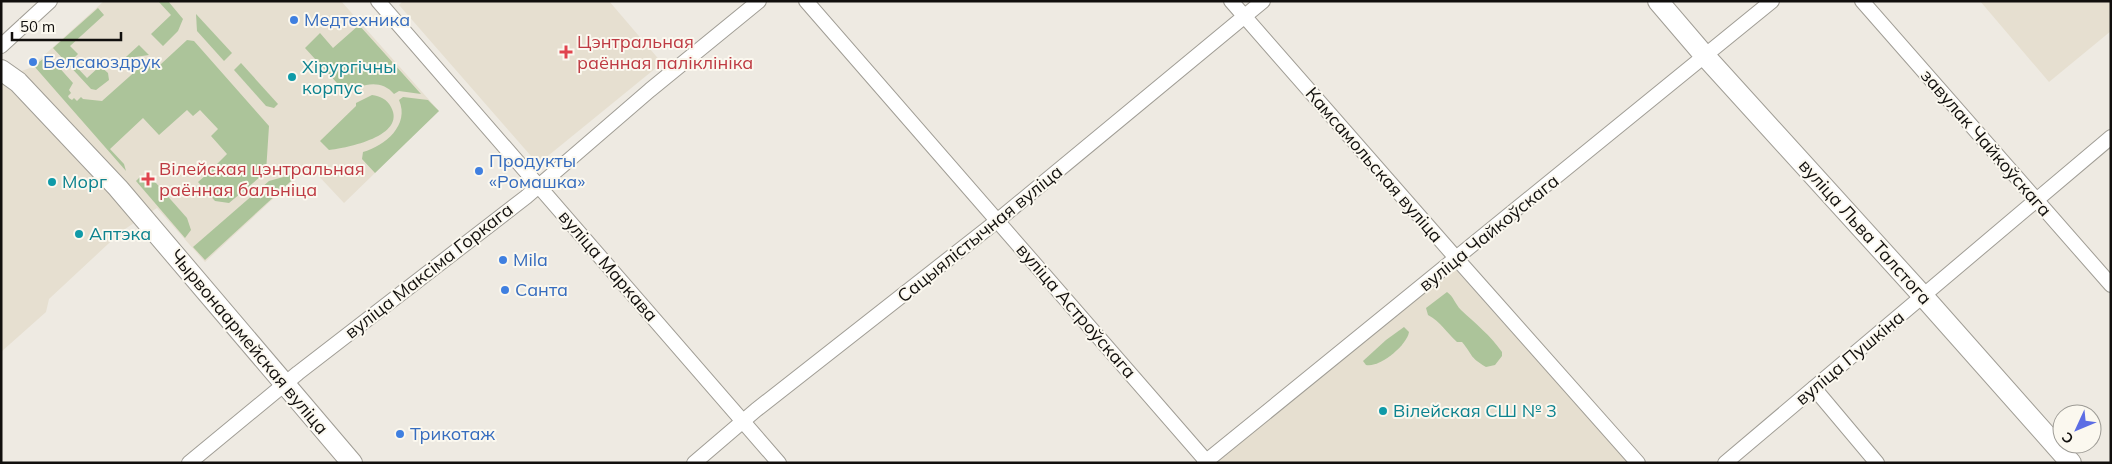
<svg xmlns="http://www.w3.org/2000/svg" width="2112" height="464" font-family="Mulish,sans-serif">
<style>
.built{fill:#e6dfd0}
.green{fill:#acc49a}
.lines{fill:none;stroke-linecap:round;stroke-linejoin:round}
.street-casing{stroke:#a09d95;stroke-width:16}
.secondary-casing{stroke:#a09d95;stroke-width:22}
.street{stroke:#fff;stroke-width:14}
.secondary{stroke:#fff;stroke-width:20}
.shop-dot{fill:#3f7fe0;stroke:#fbf8ef;stroke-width:2}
.health-dot{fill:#e0444e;stroke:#fbf8ef;stroke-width:2}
.culture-dot{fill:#0f9aa8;stroke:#fbf8ef;stroke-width:2}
.labels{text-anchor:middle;stroke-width:4;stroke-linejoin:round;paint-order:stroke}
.shop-label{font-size:18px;fill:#366cbe;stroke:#fbf8ef;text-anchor:start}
.health-label{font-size:18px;fill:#be3a42;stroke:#fbf8ef;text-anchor:start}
.culture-label{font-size:18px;fill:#0d838f;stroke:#fbf8ef;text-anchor:start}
.street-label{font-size:18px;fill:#110f0d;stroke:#fbf8ef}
</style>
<rect width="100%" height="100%" fill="#eeeae2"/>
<g class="built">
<path d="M104,1h237l98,110 -95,92 -31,-33 -10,1 -98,91 -48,-54 -35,23 -73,68 -3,13 -45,40v-274l29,-10z"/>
<path d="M403,1h206l53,62 -124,101 -139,-159z"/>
<path d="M1980,1h131v30l-62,51z"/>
<path d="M1455,269l174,194 -414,-1z"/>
</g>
<g class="green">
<path d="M158,1h10l15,18 -5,12 -15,15 -12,-12 20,-19z"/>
<path d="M98,8l6,7 -34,31 8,8 -7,7 16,17 13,-12 8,7 1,7 -13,10 -5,-1 -38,-41z"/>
<path d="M196,14l36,39 -8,8 -27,-30z"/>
<path d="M359,25l62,69 -22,-3 -5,3c-12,-15 -33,-11 -47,0l-42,-46 15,-15 13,15z"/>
<path d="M187,40l7,1 75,85 -3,46 -37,31 -14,-2 -17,-19 16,-14 6,6 3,-3 -6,-7 10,-10 -16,-18 7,-7 -18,-19 -7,6 -6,-6 -28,25 -16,-17 -33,31 14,15 2,7 -92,-105 14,-11 25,28 -4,7 2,3 -3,3 1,2 3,2 2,-2 3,3 4,-4 2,2 19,2 37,-33 22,-4z"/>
<path d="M139,45l10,10 -14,2 -14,12h-4l-2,-2z"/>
<path d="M241,63l37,41 -4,4 -8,-2 -32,-36z"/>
<path d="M372,95c8,1 15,4 19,12 16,29 -44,41 -62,43l-9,-9 36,-35v-3z"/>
<path d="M403,97l25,3 11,11 -64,62 -13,-14 1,-7c22,-6 47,-27 36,-52z"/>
<path d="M301,172l-96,88 -12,-13 76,-66z"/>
<path d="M140,177l10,2 6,4 31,35 4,12 -6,8 -49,-57z"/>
<path d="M1447,292c7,5 8,12 14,18 14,13 30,26 41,42v4l-7,9 -9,2c-17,-10 -13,-12 -24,-25h-5c-11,-10 -16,-20 -29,-27l-2,-7z"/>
<path d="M1404,327l5,5c-2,13 -29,36 -43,33l-3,-4 23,-21z"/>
</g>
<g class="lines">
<defs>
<g id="street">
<path d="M378,1l401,462"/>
<path d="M806,1l402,462"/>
<path d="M1231,1l226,258 181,204"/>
<path d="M1862,1l249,284"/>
<path d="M1,46l49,-45"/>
<path d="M1814,388l63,75"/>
<path d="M189,463l109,-90 228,-176 124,-107 109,-89"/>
<path d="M694,463l62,-53 241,-189 266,-220"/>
<path d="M1204,463l568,-462"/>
<path d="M1725,463l386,-326"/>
</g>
<g id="secondary">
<path d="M1658,1l47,55 218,240 148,167"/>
<path d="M1,70l17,12 100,106 234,275"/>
</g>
</defs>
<use href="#street" class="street-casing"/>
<use href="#secondary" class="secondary-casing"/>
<use href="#street" class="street"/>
<use href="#secondary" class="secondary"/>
</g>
<g class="shop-dot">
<circle cx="294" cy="20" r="5"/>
<circle cx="33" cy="62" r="5"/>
<circle cx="479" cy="171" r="5"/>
<circle cx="503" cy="260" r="5"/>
<circle cx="505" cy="290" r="5"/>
<circle cx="400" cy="434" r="5"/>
</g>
<g class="health-dot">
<path d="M563.5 44.5h5v5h5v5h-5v5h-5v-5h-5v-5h5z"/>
<path d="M145.5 171.5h5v5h5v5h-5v5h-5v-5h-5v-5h5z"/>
</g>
<g class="culture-dot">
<circle cx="292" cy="77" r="5"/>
<circle cx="52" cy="182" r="5"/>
<circle cx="79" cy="234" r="5"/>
<circle cx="1383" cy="411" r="5"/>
</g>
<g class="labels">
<g class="shop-label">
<text x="304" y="26">Медтехника</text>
<text x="43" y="68">Белсаюздрук</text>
<text x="489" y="167">Продукты<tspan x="489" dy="21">«Ромашка»</tspan></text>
<text x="513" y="266">Mila</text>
<text x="515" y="296">Санта</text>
<text x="410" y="440">Трикотаж</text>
</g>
<g class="health-label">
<text x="577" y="48">Цэнтральная<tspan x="577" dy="21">раённая паліклініка</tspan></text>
<text x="159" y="175">Вілейская цэнтральная<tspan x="159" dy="21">раённая бальніца</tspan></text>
</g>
<g class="culture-label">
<text x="302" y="73">Хірургічны<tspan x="302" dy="21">корпус</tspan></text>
<text x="62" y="188">Морг</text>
<text x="89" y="240">Аптэка</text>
<text x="1393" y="417">Вілейская СШ № 3</text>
</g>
<g class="street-label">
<text transform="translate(1986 143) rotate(49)" y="6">завулак Чайкоўскага</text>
<text transform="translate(1374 165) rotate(49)" y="6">Камсамольская вуліца</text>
<text transform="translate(1865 232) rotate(48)" y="6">вуліца Льва Талстога</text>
<text transform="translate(1489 233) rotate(-39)" y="6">вуліца Чайкоўскага</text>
<text transform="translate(980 234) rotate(-39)" y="6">Сацыялістычная вуліца</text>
<text transform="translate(608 266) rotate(49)" y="6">вуліца Маркава</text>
<text transform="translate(429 271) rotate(-38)" y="6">вуліца Максіма Горкага</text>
<text transform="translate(1076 311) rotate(49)" y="6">вуліца Астроўскага</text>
<text transform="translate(249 342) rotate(50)" y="6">Чырвонаармейская вуліца</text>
<text transform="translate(1850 358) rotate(-40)" y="6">вуліца Пушкіна</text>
</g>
</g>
<rect width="2112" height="464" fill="none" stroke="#110f0d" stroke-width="5"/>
<g transform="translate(2077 429) rotate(226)"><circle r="24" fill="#fbf8ef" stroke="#9d9b95"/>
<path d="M0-4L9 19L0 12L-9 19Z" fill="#5c6de4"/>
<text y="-8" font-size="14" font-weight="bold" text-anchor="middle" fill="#110f0d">С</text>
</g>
<path d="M12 32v8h109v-8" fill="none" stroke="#110f0d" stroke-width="2.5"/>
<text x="20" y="32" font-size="15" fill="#110f0d" stroke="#fbf8ef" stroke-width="4" paint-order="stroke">50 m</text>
</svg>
